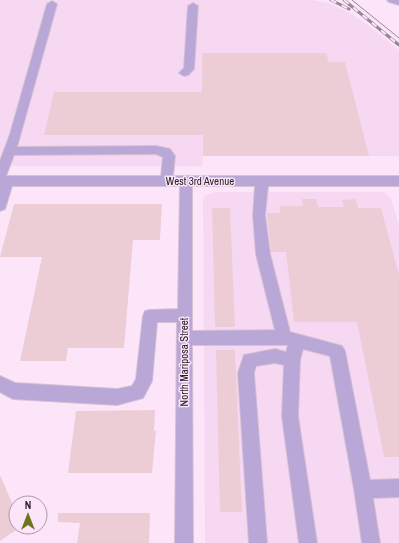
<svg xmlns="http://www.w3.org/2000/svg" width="399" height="543" font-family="'Archivo Narrow',sans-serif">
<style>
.built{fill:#f7d8f2}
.building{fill:#edcdd5}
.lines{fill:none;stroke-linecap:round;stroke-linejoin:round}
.minor-casing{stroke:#d7c2d4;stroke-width:2}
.minor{fill:#b9a7d7;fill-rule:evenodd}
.tram{stroke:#978694;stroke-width:1}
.rail-casing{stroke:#978694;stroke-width:3}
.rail{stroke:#fde5f9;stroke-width:2;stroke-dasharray:6;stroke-linecap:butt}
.labels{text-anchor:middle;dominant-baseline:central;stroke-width:3;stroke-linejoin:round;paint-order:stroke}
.street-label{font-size:11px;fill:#2b2229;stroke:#fde5f9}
</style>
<rect width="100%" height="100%" fill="#fde5f9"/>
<!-- built -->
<path class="built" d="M0,0H312L328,3L348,12L368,25L399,50V156H203L202,166H0Z
M216,192H383L391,198L399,226V543H205L203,201L204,196Z"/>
<!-- building -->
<path class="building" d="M202,53H326L329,62H345L369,156H203V135H44L54,92H202Z
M302,199H316L318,207H344L342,200L356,199L358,208H381L399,275V457H384L357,322H294L286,252H271L267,215V213H280V206H303Z
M14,204H162L160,240H133L124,348H68L66,361H20L42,257H0Z
M212,208H230L235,327H215Z
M216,350H235L242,512H220Z
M155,410L154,431H156L152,473H68L76,411Z
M0,475L16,512V530L0,541Z
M58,513H150L149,543H77L80,523L58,522Z"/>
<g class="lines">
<defs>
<path id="minor" d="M387,0H399V5L389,2Z
M52,1L57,4L17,147L156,146L170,149L175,156L173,176H399V186H268L265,215L270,254L290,332L342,346L345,351L370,480L399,479V497L373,498L380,543H362L354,489L330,356L303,349L300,360L298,416L317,543H299L282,416L284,365L275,363L256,366L254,373L267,543H249L238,373L244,355L275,349L286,352L288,345H192L193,543H175L177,322H157L152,381L143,398L117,405L13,399L0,392V376L15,383L117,389L132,386L136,379L143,316L145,311L150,310L178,309L180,186H12L5,209L0,211V161L10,134L47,4ZM156,154L163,157L161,176H6L14,155ZM192,186H255L253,215L256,254L275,330L192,331Z
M193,3L198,6L194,69L188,75L184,76L179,73L184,68L188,6Z"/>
</defs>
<!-- minor casing -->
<use href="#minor" class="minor-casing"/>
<!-- minor -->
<use href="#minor" class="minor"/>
<!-- tram -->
<path class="tram" d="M352,0L399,38"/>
<defs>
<path id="rail" d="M331,0L349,9
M344,0L399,45"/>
</defs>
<!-- rail casing -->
<use href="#rail" class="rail-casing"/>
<!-- rail -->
<use href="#rail" class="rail"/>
</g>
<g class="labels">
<!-- street labels -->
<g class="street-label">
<text x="200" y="181">West 3rd Avenue</text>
<text transform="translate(184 362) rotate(-90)">North Mariposa Street</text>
</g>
</g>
<!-- north arrow -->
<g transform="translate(28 515)"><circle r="19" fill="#fde5f9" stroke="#a997a6"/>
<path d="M0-3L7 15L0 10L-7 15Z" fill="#6c751f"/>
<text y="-6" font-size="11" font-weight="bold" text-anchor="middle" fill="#2b2229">N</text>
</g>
</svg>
